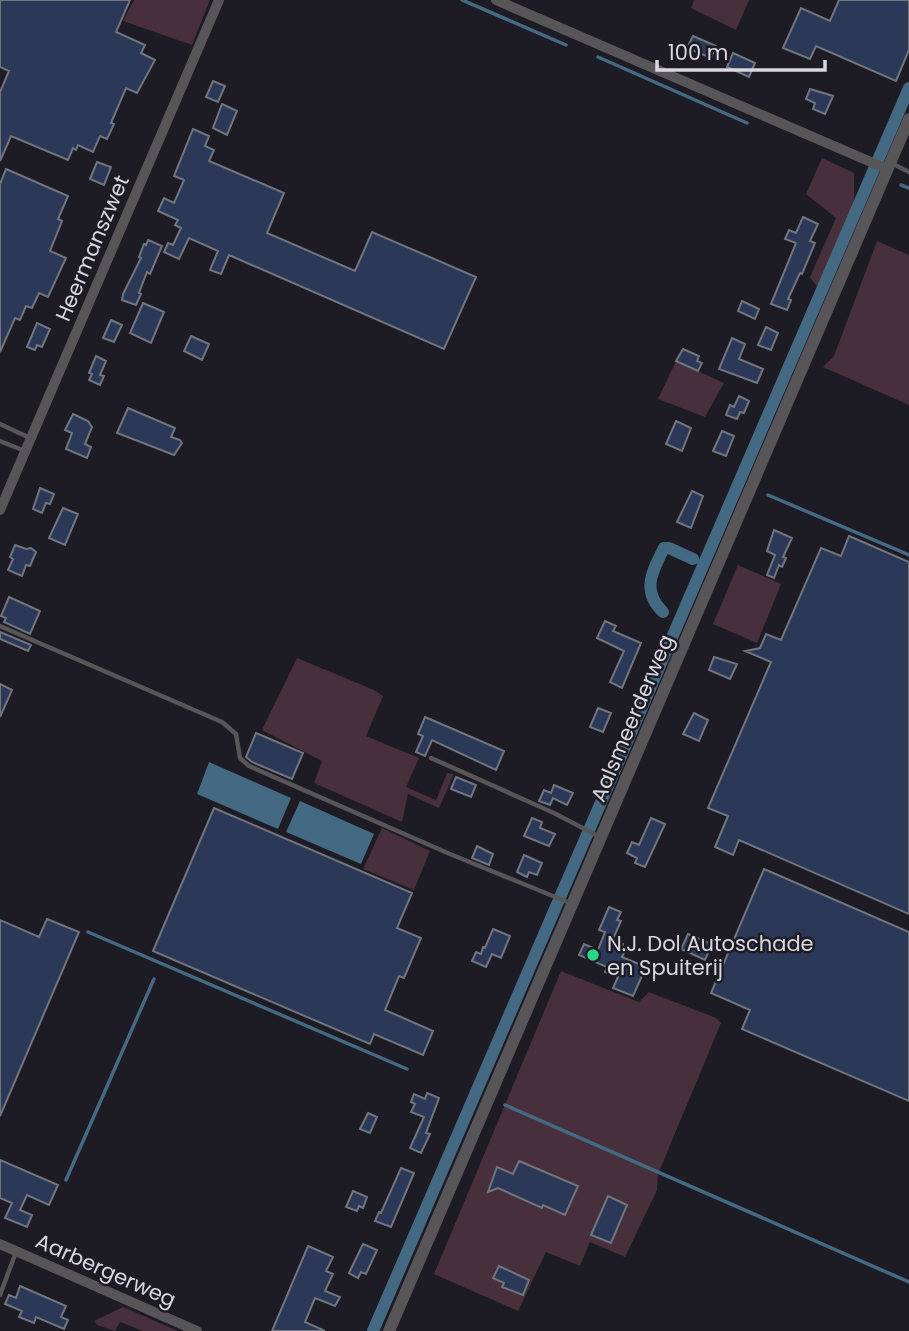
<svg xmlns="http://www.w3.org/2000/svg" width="909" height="1331" font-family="Poppins,sans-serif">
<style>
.green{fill:#47303b}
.water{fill:#446982}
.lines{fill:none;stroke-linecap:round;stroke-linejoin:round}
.stream{stroke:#446982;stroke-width:3.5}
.canal{stroke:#446982;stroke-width:12}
.building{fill:#2b3857;stroke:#71757e;stroke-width:2}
.service{stroke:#585558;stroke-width:4.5}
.minor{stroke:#585558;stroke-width:10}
.tertiary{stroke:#585558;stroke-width:12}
.poi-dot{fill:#26d886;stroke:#1d1b23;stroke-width:2.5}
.labels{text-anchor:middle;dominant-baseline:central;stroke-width:5;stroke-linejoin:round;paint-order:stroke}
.street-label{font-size:21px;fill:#d9d8de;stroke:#1d1b23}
.poi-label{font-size:21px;fill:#d9d8de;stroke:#1d1b23;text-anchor:start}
</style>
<rect width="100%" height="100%" fill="#1d1b23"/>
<!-- green -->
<path class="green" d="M134,0H210L192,45L123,21Z
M694,0H749L736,30L691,8Z
M822,158L854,173V207L818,288L810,277L836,218L806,194Z
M877,241L909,255V405L823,367L834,356Z
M676,361L724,383L705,417L658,399Z
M738,565L781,584L757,643L713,624Z
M297,658L374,690L383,696L366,736L419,758L406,787L436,800L447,773L454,774L439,808L408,794L402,822L314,783L322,761L262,730Z
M382,828L430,851L414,890L363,869Z
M561,971L639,1002L649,992L716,1018L721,1023L658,1174L657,1190L625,1257L590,1242L580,1266L546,1252L518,1311L434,1274Z
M123,1307L178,1331H143L120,1322L115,1331L97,1325L94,1321Z"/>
<!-- water -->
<path class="water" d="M209,762L291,798L278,829L197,794Z
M300,801L374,834L361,864L286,832Z"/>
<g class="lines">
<!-- stream -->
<path class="stream" d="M462,0L566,45
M598,57L747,123
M901,185L909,188
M768,495L909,555
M88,932L407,1069
M505,1105L909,1282
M66,1180L154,979"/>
<!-- canal -->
<path class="canal" d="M663,612C641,591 652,572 664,548H669L693,559
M373,1331L909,88"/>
</g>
<!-- building -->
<path class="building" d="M0,0H130L116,32L145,45L141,53L155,60L137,93L126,88L111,123L114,124L107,139L100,136L93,152L78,145L76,150L73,148L68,160L11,136L0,161V92L9,71L0,67Z
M839,0H909V50L896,81L816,46L810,59L783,48L801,8L830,21Z
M693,36L716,46L711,58L687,48Z
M733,53L755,63L749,77L727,67Z
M213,81L225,86L218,102L206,97Z
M810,89L833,96L825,114L813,109L815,103L806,99Z
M222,104L237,111L227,135L213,128Z
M193,129L209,136L205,146L214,150L209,161L284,193L267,233L355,271L372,232L476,277L444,349L229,255L221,274L210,270L218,251L189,238L179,259L164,252L168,243L173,245L181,228L175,225L178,220L158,211L164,198L174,203L184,180L174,176Z
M97,162L111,167L104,185L90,179Z
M6,169L68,196L58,219L62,221L50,251L66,258L48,297L39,293L32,308L26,306L20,320L15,318L0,352V184Z
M803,217L818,224L810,241L815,243L802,274L800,273L788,299L791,300L787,310L771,304L796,243L785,239L789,230L796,233Z
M148,240L162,246L150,274L147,272L139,293L141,294L136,305L122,300L123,294L141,258L139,257L144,244L146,245Z
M742,301L759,309L755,319L738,311Z
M143,303L164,312L151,343L130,333Z
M111,320L122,325L114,342L103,338Z
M37,323L50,329L42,347L37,345L35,350L27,347Z
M766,327L778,333L771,350L758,345Z
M191,336L209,344L202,360L184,351Z
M732,338L745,344L739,359L763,369L757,383L719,369Z
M683,349L699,356L697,361L702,363L698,371L676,361Z
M96,356L106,361L100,375L104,376L100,385L89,380L92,374L89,373Z
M739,396L749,401L744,413L740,412L737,419L726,415L730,405L734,407Z
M128,408L175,428L171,437L180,440L182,443L174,455L117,433Z
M73,414L88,421L92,427L85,444L91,447L87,458L66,449L72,433L65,430Z
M676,421L691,428L682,451L666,444Z
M722,431L734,436L726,456L713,451Z
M40,488L54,494L50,504L46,503L42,513L33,509Z
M692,491L703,496L691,528L677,522Z
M63,508L78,514L65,545L49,538Z
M774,530L792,538L783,557L786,558L782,567L779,565L774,578L767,575L775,555L767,551Z
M849,536L909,562V914L739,840L733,855L715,847L728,816L708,808L771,662L745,651L760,648L766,634L781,640L821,548L841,556Z
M15,545L26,549L31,548L36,552L30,566L26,565L22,576L8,570L13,559L10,557Z
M9,597L40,611L30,634L4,622L6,618L1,616Z
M605,621L616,626L613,631L641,643L622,688L610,682L624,651L597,638Z
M0,632L31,645L28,651L0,639Z
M714,657L737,664L730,679L709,670Z
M0,684L12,690L0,717Z
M598,708L611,713L603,732L590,727Z
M694,713L708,720L699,741L683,734Z
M425,717L504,751L496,770L432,740L425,756L416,752L423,736L418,734Z
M256,733L303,753L292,779L252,762L246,757Z
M456,777L476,785L471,797L451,789Z
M554,785L573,793L567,805L553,798L550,805L539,801L544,790L551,793Z
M214,808L412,893L397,928L421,938L404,978L399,976L385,1010L433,1031L423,1055L374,1034L370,1044L153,951Z
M532,818L542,822L540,828L555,834L549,846L524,836Z
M651,818L665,824L645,867L635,863L637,858L627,853L632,842L639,845Z
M477,846L493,854L489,865L472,858Z
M524,855L542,863L537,875L529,872L527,877L517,872Z
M764,869L909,932V1101L742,1029L750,1010L711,993Z
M609,907L621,912L617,920L621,921L613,939L623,944L622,947L626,949L622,957L646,967L633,996L613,988L618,977L605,972L607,967L579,955L584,944L598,950L605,932L599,930Z
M47,919L79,932L0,1116V920L39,937Z
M493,929L510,936L501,958L492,954L486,967L472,961L476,952L481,954L483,947L485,948Z
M688,934L712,944L705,960L681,949Z
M427,1093L439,1098L426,1133L430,1134L421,1153L410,1148L424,1117L411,1112L415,1104L411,1102L414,1094L425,1099Z
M368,1113L377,1117L370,1133L360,1129Z
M0,1160L58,1185L49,1205L27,1195L20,1210L32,1215L27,1227L5,1218L12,1203L0,1198Z
M519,1161L578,1186L565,1215L543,1205L542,1208L498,1188L488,1192L497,1167L513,1174Z
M401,1168L414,1173L391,1227L375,1221L379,1212L381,1213Z
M353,1191L367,1197L363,1208L359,1206L357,1211L346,1207Z
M608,1196L627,1205L611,1243L591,1235Z
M363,1244L377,1250L366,1274L361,1272L358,1278L349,1273Z
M308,1246L333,1257L326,1271L333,1274L325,1291L340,1297L335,1306L315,1298L305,1322L325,1331H272Z
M499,1266L529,1280L523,1295L502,1287L504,1283L493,1278Z
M20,1286L66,1306L61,1317L68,1320L64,1329L36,1317L34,1323L19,1317L22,1311L5,1304L9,1295L16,1298Z"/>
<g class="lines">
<!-- service -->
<path class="service" d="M891,163L909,172
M0,424L30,438
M0,441L25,451
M0,626L222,722L236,734L240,758L249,766L450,854L570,903
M431,758L554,813L598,836
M0,1295L16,1252"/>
<!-- minor -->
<path class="minor" d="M496,0L887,169
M0,510L219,0
M0,1244L197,1331"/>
<!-- tertiary -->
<path class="tertiary" d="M389,1331L909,119"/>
</g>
<!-- markers -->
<circle class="poi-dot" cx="593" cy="955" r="7"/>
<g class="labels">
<!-- street labels -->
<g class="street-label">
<text transform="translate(92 248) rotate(-67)">Heermanszwet</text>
<text transform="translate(632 718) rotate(-67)">Aalsmeerderweg</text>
<text transform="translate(106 1270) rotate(24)">Aarbergerweg</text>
</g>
<!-- poi labels -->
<g class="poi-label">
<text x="607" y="943">N.J. Dol Autoschade<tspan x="607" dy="24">en Spuiterij</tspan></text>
</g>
</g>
<!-- scale -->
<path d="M657 60v10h168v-10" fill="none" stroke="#d9d8de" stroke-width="3.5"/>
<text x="668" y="60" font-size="21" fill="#d9d8de" stroke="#1d1b23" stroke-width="5" paint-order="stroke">100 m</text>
</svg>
